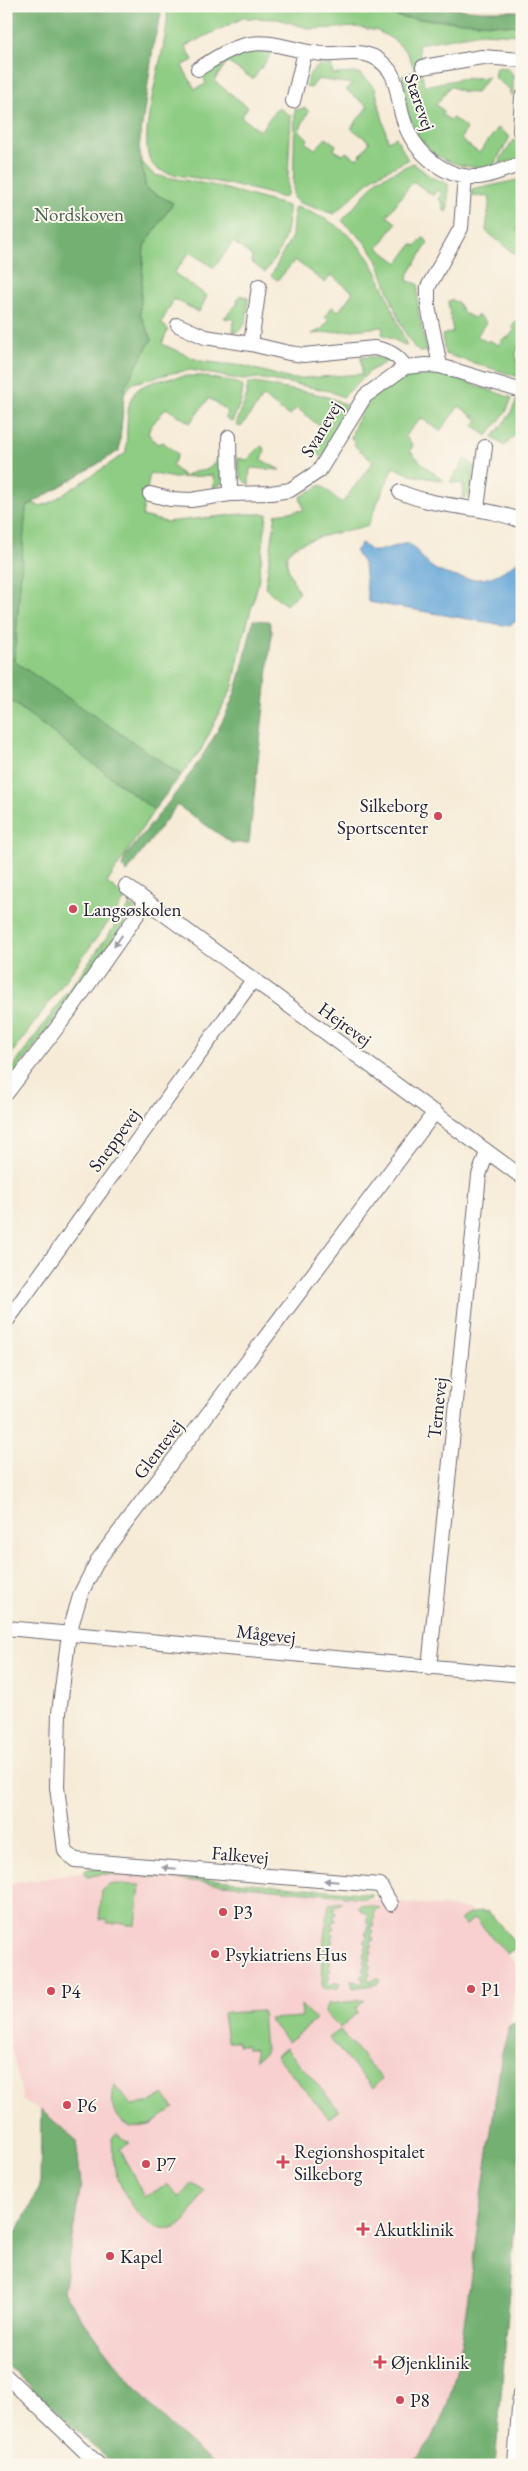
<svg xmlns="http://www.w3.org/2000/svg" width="528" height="2471" font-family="'EB Garamond',serif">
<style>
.built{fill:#f7d0cf}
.green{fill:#8fcd84;stroke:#587860}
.forest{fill:#73b072;stroke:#4a6956}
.water{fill:#64a5d8;stroke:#43648a}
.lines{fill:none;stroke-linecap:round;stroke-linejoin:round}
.minor-casing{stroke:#6c6872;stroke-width:16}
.tertiary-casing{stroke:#6c6872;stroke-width:20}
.minor{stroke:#fff;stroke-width:14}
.tertiary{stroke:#fff;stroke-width:18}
.oneway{fill:#9c9ca7}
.poi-dot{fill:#d1495b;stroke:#fbf7ec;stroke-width:2}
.labels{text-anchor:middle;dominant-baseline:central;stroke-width:4;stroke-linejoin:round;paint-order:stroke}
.street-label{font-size:19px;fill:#22223b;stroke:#fbf7ec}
.park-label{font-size:19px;fill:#485e55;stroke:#fbf7ec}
.poi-label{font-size:19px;fill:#22223b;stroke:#fbf7ec;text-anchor:start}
</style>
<rect width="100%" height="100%" fill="#fbf7ec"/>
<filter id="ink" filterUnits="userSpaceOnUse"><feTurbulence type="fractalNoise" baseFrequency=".02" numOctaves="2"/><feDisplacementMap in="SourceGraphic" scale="10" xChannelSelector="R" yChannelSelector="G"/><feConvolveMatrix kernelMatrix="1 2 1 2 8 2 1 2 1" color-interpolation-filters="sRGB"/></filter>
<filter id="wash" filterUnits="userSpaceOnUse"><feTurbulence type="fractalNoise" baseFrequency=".0096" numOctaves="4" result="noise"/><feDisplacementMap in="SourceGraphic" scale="20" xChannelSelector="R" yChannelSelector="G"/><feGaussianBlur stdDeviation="1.12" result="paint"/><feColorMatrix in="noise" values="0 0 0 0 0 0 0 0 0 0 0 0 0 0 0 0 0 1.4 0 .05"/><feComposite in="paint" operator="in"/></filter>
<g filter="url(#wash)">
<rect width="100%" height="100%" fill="#f6ebd7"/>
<!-- built -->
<path class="built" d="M91,1871L469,1909L510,1959L518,1965L510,2025L502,2052L459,2360L447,2407L432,2440L412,2465H216L185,2442L151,2409L106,2352L63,2292L81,2184L76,2140L41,2110L23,2100L6,2023V1885Z"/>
<!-- green -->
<path class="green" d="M166,6H298L331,11L378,12L405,18L522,26V35L481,33L418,44L424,86L460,79L488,77L476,93L463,92L450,86L436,105L444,111L442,115L450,120L453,118L467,129L460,139L479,153L498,128L510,137L493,166C460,171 427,159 413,126C406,111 405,92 402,76L415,70L407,52L394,40L378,31L357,27L311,29L278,19L243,18L185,46L193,60L182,66L195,89L206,84L203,74C224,58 246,46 273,52L253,79L227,62L214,81L248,107L241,117L260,131L278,107L291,116L287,195L284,198C258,190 230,184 202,179C188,176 171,176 158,169C125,152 176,33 166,6Z
M331,63L333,74L359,73L375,88L388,141L396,137L408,160L375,176L334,214L297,202L293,197L295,110L305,108L309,111L299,130L308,139L306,143L315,149L326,138L336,145L334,150L343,155L346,152L357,159L370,142L351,128L368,106L346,90L352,84L318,79L311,88L306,87C309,70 315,65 331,63Z
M496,67L508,68L513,75V96L509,93L510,90L494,77Z
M514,140L522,145V158L500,164L501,158Z
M141,161L154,175L212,185L288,206C288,236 283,248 265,272L251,262L252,256L233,242L214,268L190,252L174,273L207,296L199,312L174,299L161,323L168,329L162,344L200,361L244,366L291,379L362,374L361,357H377L389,360L370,371L343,397L329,391L294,384L256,378L243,380L191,370L172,373L133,383L124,393L125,386L152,339L140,314L144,246L173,203L146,189Z
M413,163L431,177L448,184V211H444L442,201L438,199L442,193L437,190L433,196L413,181L387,216L396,223L378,248L398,263L412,244L416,246L424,237L428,243L408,275L407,281L418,284V310L427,351L420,352C402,342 386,278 376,258C368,243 354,232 342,221L377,180Z
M522,179V223L517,230L522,234V260L486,231L490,197L472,196V190Z
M296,207C373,232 379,279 407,346L382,334L383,327L312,334L322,329L329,320L325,317L332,307L339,311L353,292L331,275L325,283L295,260L278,280L271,276L292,236L294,208Z
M240,295L248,298C247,311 249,330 233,333L234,319L224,318L238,303L237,301Z
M452,300L458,303L464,313L474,318L477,315L486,322L477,336L487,342L489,340L498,345L505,337L508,338L515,329L512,327L517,320L522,324V340L516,353L519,377L445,354L442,335L453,332L448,302Z
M420,373H440L512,398L506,412L487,436L474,426L478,420L459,406L440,431L421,418L405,436L413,445L410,451L426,467L444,481L411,475L393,467L368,525C353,531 288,539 287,556C285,568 295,583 299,593L286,605L265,588L276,514L304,510L300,497L321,485L342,503L373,462L355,446V442L351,438C360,403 385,381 420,373Z
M187,376H203L240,384L243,387L241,401L232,422L225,418L228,412L209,398L190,423L166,408L151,426L148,433L157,444L163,442L178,454L172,466L185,477C199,465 207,480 219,454L222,456V483L214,489L213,475L174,478L150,473L142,516L166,522L243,514H267L258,584L242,642L233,686L201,750L181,775L14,662L26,507L32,503L40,506L50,503L126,453C129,394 121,384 187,376Z
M248,383C262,383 273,387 286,389C308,392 326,394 346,405L323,458L313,450L322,428L297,408L289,416L263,397L241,427L236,425L246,398Z
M517,399L522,400V426L505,446L492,438L510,415Z
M261,446L265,449L262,460L280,470L250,468L249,485C239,478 237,469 238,458L247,460Z
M465,459L475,466L471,493L463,499V484L450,482Z
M6,697L154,810L107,883L126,898L6,1061Z
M130,905L135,908L6,1086V1073L11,1070Z
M89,1868L163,1875L164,1877L101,1874L87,1877L84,1872Z
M173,1876L371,1894L372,1896L366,1898L172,1879Z
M117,1884L140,1885L136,1925H126L124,1923H107V1920H99L102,1891L109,1885Z
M343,1902L333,1909L336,1914L333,1916L336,1921L332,1923L335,1928L331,1930L334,1935L331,1937L333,1943L330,1944L333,1949L330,1951L332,1957L329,1958L331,1964L328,1965L331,1971L327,1972L330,1978L327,1980L330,1985L337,1982L340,1983L338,1988L325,1989L322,1985L324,1939L329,1904Z
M360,1904L380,1908L373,1912L375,1918L372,1920L375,1925L371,1927L374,1932L371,1934L374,1940L370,1941L373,1946L370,1948L372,1953L369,1955L371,1960L369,1962L371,1967L368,1969L370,1974L367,1976L370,1981L377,1978L381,1980L379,1984L353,1988L351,1980L361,1984L364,1979L361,1977L365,1972L362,1970L365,1965L363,1963L366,1958L363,1956L367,1944L364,1942L368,1937L365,1935L369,1923L366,1921L369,1916L359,1908Z
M481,1911L489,1912L518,1946L507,1954L475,1918L465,1925L460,1920L467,1915Z
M365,2000L356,2009L358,2012L340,2028L325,2013L327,2004Z
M301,2005L316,2020L288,2042L269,2019L302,2017Z
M262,2011L265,2052L256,2060L255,2049H247V2045H238V2041H227L223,2013Z
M340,2030L382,2079L373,2088L329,2038Z
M286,2048L339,2110L329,2118L276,2056Z
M114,2084L131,2105L153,2102L163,2095L174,2108L150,2125L131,2128C109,2115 112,2107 114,2084Z
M117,2134L130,2143L120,2149L144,2197L167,2185L180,2197L192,2183L204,2191C197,2201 190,2219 179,2226C148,2244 118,2188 114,2165C112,2156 113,2146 112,2138Z"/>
<!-- forest -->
<path class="forest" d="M6,6H159L161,15L154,41L139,147L146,189L173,203L144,246L140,314L152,339L125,386L119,451L26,507L14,661L181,775L154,810L6,697Z
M298,6H427L480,11H522V26L405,18L378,12L331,11Z
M253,620L269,621L272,632L249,843H232L177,805L127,872L122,867L125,857C160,812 200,768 225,716C240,686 246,653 253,620Z
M521,2021L522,2113L511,2279L495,2465H412L432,2440L447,2407L459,2360L502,2052L510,2025Z
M41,2110L76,2140L81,2184L63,2292C109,2357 151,2416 216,2465H114L6,2364V2254L40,2186Z"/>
<!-- water -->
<path class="water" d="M362,543L371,551H378L407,543C418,549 422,560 432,567C438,572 449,575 457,577C489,583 496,576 522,559V617L509,626L368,602L364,565L355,551Z"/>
</g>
<g filter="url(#ink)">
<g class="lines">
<defs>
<path id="minor" d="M423,67L482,57L522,60
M198,69C213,60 228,49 245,45C272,38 297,53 324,54C338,55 351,51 365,54C375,56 384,63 390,71C399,85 398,103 403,118C412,150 443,179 478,177C493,176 507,167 522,165
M293,101L305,52
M520,131L522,97
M178,325L205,337L251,344L289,353L304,355L374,348C388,350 398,355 405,367
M251,344L259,286
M440,366L428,306V287L461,228L465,176
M229,437L230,494
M400,492C439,509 482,505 522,521
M150,494L170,499L191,500L230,494L271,493L290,490L319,471L365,396L405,367L426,365L440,366L522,391
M477,508L485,447
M126,886L522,1177
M6,1094L69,1012L146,902
M6,1322L253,980
M6,1628L522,1675
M429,1668L479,1175L487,1152
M391,1904L380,1885L75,1860L65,1851L57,1787L59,1713L69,1633L81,1593L98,1560L435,1112
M6,2376L99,2465"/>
<path id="tertiary" d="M517,2465L522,2394"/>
</defs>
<!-- minor casing -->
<use href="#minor" class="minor-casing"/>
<!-- tertiary casing -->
<use href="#tertiary" class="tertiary-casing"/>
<!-- minor -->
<use href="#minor" class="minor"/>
<!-- tertiary -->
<use href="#tertiary" class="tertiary"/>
</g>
<!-- one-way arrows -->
<defs><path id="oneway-solid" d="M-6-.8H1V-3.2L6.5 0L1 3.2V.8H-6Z" transform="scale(1.25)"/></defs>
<g class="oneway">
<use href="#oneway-solid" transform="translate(118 941) rotate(125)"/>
<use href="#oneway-solid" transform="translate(169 1868) rotate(-175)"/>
<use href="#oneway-solid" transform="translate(331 1881) rotate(-175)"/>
</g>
</g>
<!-- markers -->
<g class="poi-dot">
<circle cx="438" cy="816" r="5"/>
<circle cx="73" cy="909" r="5"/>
<circle cx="223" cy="1912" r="5"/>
<circle cx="215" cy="1954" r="5"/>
<circle cx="471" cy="1989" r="5"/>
<circle cx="51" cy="1991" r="5"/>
<circle cx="67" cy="2105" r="5"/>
<path d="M280.5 2154.5h5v5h5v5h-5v5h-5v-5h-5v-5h5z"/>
<circle cx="146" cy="2164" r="5"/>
<path d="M360.5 2221.5h5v5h5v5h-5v5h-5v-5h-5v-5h5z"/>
<circle cx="110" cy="2256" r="5"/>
<path d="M377.5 2354.5h5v5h5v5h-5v5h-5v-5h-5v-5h5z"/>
<circle cx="400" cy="2400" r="5"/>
</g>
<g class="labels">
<!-- street labels -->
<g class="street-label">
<text transform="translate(420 102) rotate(71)">Stærevej</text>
<text transform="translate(321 429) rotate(-59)">Svanevej</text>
<text transform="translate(345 1024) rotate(36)">Hejrevej</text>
<text transform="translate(114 1140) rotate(-54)">Sneppevej</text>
<text transform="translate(437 1408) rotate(-84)">Ternevej</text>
<text transform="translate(158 1449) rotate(-53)">Glentevej</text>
<text transform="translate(266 1634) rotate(6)">Mågevej</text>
<text transform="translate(240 1855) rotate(5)">Falkevej</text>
</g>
<!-- park labels -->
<g class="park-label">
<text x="79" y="214">Nordskoven</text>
</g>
<!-- poi labels -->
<g class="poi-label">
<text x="428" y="805" text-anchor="end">Silkeborg<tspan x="428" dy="22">Sportscenter</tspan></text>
<text x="83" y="909">Langsøskolen</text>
<text x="233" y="1912">P3</text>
<text x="225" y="1954">Psykiatriens Hus</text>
<text x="481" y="1989">P1</text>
<text x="61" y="1991">P4</text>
<text x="77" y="2105">P6</text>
<text x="294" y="2151">Regionshospitalet<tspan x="294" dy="22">Silkeborg</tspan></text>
<text x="156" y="2164">P7</text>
<text x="374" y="2229">Akutklinik</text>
<text x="120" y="2256">Kapel</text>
<text x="391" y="2362">Øjenklinik</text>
<text x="410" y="2400">P8</text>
</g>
</g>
<!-- margin -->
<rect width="528" height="2471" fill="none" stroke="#fbf7ec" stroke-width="25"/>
</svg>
